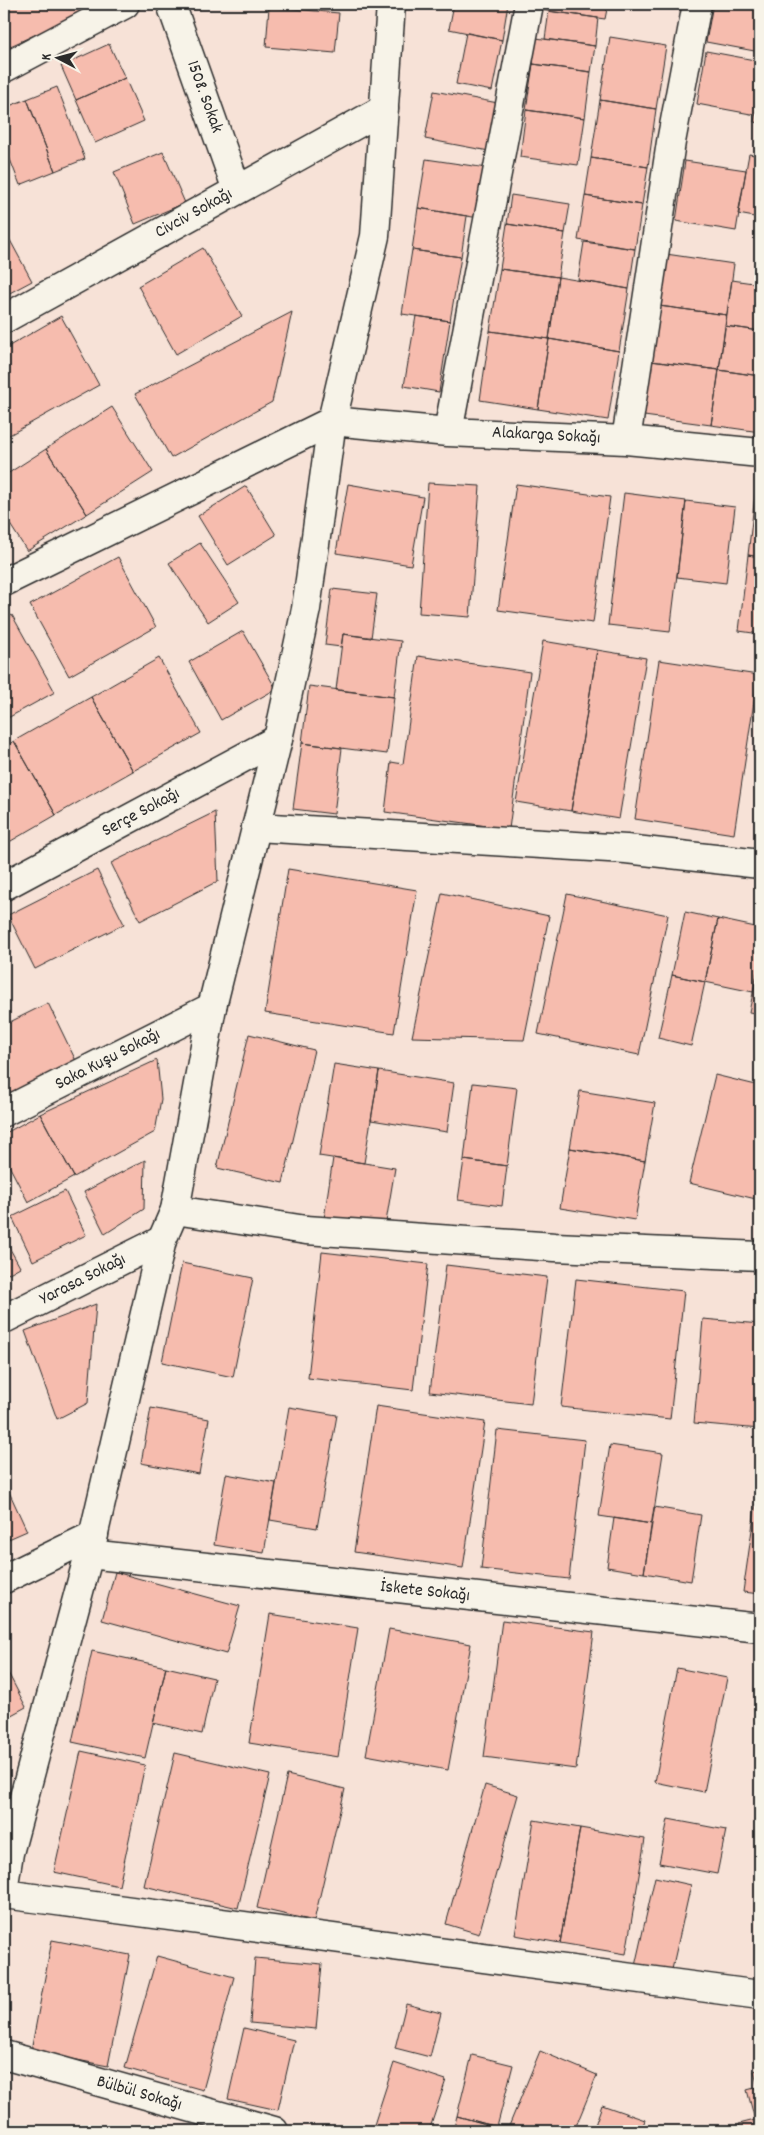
<svg xmlns="http://www.w3.org/2000/svg" width="764" height="2135" font-family="Dekko,sans-serif">
<style>
.building{fill:#f6bcae;stroke:#2b2b2b}
.lines{fill:none;stroke-linecap:round;stroke-linejoin:round}
.street-casing{stroke:#2b2b2b;stroke-width:31}
.secondary-casing{stroke:#2b2b2b;stroke-width:31}
.street{stroke:#f7f3e8;stroke-width:28}
.secondary{stroke:#f7f3e8;stroke-width:28}
.labels{text-anchor:middle;dominant-baseline:central;stroke-width:4.5;stroke-linejoin:round;paint-order:stroke}
.street-label{font-size:18px;fill:#2b2b2b;stroke:#f7f3e8}
</style>
<rect width="100%" height="100%" fill="#f7e2d7"/>
<filter id="ink" filterUnits="userSpaceOnUse"><feTurbulence type="fractalNoise" baseFrequency=".02" numOctaves="2"/><feDisplacementMap in="SourceGraphic" scale="10" xChannelSelector="R" yChannelSelector="G"/><feConvolveMatrix kernelMatrix="1 2 1 2 8 2 1 2 1" color-interpolation-filters="sRGB"/></filter>
<g filter="url(#ink)">
<!-- building -->
<path class="building" d="M4,4H102L4,49Z
M454,4H508L502,40L449,29Z
M541,4H608L605,19L540,10Z
M713,4H760V52L706,42Z
M269,7L339,13L335,53L266,47Z
M549,11L598,18L595,46L545,39Z
M466,33L502,40L492,91L456,84Z
M610,37L666,46L656,109L600,100Z
M536,38L595,46L591,72L533,64Z
M109,44L125,78L76,100L61,66Z
M706,51L760,61V90L756,115L697,104Z
M533,64L591,72L585,118L526,110Z
M125,78L144,121L95,143L76,100Z
M57,87L85,159L55,171L27,99Z
M760,90V123L754,122Z
M434,91L498,103L489,151L425,139Z
M27,99L55,171L20,185L4,144V108Z
M600,100L656,109L648,167L591,158Z
M526,110L585,118L578,165L520,157Z
M163,152L185,203L135,224L114,172Z
M749,154L760,156V218L738,214Z
M591,158L648,167L642,205L585,196Z
M426,159L487,168L479,218L418,208Z
M685,161L746,170L736,231L676,221Z
M511,195L570,204L565,233L507,224Z
M585,196L642,205L635,249L578,240Z
M418,208L467,216L461,257L412,250Z
M507,224L565,233L558,277L500,269Z
M4,229L32,281L4,296Z
M584,242L635,249L629,289L578,280Z
M203,248L242,316L176,354L138,286Z
M412,250L461,257L450,321L402,314Z
M666,254L734,264L727,315L659,306Z
M500,269L558,277L549,339L490,331Z
M558,277L629,289L619,351L549,339Z
M732,280L760,284V331L725,326Z
M659,306L727,315L719,370L651,361Z
M292,312L272,402L171,458L135,394Z
M61,316L99,385L4,438V349Z
M416,316L450,321L439,392L404,386Z
M725,326L760,331V376L719,370Z
M490,331L549,339L538,409L480,400Z
M549,339L619,351L608,420L538,409Z
M651,361L719,370L711,425L644,416Z
M719,370L760,376V432L711,425Z
M112,407L153,472L87,514L46,449Z
M46,449L87,514L27,551L4,515V476Z
M758,469H760V557L748,555Z
M428,483L480,486L470,617L419,613Z
M348,484L423,497L411,565L336,553Z
M516,484L610,497L593,623L498,610Z
M246,486L276,535L228,565L198,516Z
M624,493L686,501L670,632L608,625Z
M686,501L735,507L726,583L677,577Z
M200,543L239,602L208,622L169,563Z
M748,555L760,557V634L739,631Z
M118,557L156,627L69,676L30,605Z
M332,589L377,594L371,638L343,634L341,647L325,645Z
M12,615L55,692L4,720V620Z
M243,631L276,689L221,720L189,662Z
M343,634L401,641L394,697L336,690Z
M543,641L597,650L571,811L516,802Z
M597,650L646,658L619,819L571,811Z
M418,656L530,672L509,829L385,812L391,762L403,764Z
M159,658L201,733L133,771L91,697Z
M659,660L758,675L734,834L635,819Z
M309,686L394,697L387,754L302,743Z
M91,697L133,771L56,815L14,741Z
M14,741L56,815L4,845V747Z
M302,743L342,748L334,814L293,809Z
M215,812L218,881L140,921L111,863Z
M288,869L417,890L394,1033L265,1013Z
M97,870L124,924L35,969L8,915Z
M442,893L549,916L524,1040L412,1037Z
M567,894L668,915L639,1055L538,1034Z
M685,912L718,919L705,982L672,975Z
M718,919L760,928V960L753,992L705,982Z
M760,960V1014L749,1012Z
M672,975L705,982L691,1046L658,1038Z
M48,1003L78,1065L4,1102V1025Z
M249,1034L314,1050L283,1183L217,1168Z
M157,1060L161,1099L155,1132L74,1177L40,1114Z
M334,1064L379,1071L364,1163L319,1156Z
M379,1071L454,1083L447,1132L371,1120Z
M715,1075L760,1086V1200L689,1183Z
M473,1083L517,1088L507,1166L464,1160Z
M580,1091L655,1103L645,1161L570,1148Z
M40,1114L74,1177L28,1202L4,1156V1134Z
M570,1148L645,1161L635,1220L560,1208Z
M333,1158L395,1168L385,1228L324,1219Z
M145,1160L144,1209L105,1234L84,1192Z
M464,1160L507,1166L502,1206L458,1200Z
M65,1191L86,1235L33,1261L12,1217Z
M4,1238L20,1267L4,1276Z
M322,1252L428,1264L413,1390L308,1378Z
M182,1263L253,1278L233,1377L162,1362Z
M446,1265L547,1277L531,1404L430,1392Z
M576,1279L684,1291L670,1419L561,1407Z
M96,1304L88,1403L57,1419L25,1331Z
M703,1319L760,1324V1429L694,1423Z
M376,1406L485,1422L463,1568L354,1552Z
M289,1407L337,1415L317,1528L270,1520Z
M151,1408L209,1419L199,1474L141,1463Z
M497,1430L585,1440L569,1579L481,1569Z
M610,1445L663,1453L652,1524L599,1516Z
M226,1474L276,1483L264,1553L214,1545Z
M760,1474V1594L743,1592Z
M4,1481L27,1531L4,1541Z
M654,1507L701,1515L691,1581L644,1573Z
M614,1518L652,1524L644,1573L607,1567Z
M115,1572L240,1606L226,1654L102,1620Z
M270,1614L358,1628L338,1757L249,1743Z
M502,1620L594,1632L576,1769L484,1757Z
M389,1629L471,1644L448,1770L366,1755Z
M92,1651L166,1667L145,1758L72,1742Z
M4,1665L26,1707L4,1719Z
M166,1667L214,1678L202,1734L153,1723Z
M677,1668L727,1678L704,1792L655,1782Z
M81,1751L145,1765L119,1886L54,1872Z
M175,1753L270,1775L238,1908L144,1886Z
M287,1775L345,1789L314,1921L257,1908Z
M485,1785L518,1795L479,1934L446,1924Z
M668,1819L726,1830L717,1874L659,1863Z
M534,1820L580,1828L560,1943L515,1935Z
M580,1828L645,1839L626,1954L560,1943Z
M655,1877L691,1885L671,1974L635,1966Z
M52,1940L130,1955L108,2066L31,2051Z
M157,1956L234,1977L203,2090L125,2068Z
M255,1958L322,1964L316,2029L250,2023Z
M406,2004L441,2013L430,2057L395,2048Z
M244,2028L294,2040L278,2110L228,2099Z
M540,2051L597,2075L574,2131H507Z
M472,2055L513,2065L497,2127L457,2116Z
M394,2063L446,2080L429,2131H372Z
M760,2069V2131H741L739,2124L755,2120L747,2090L758,2087L754,2071Z
M602,2105L645,2120L641,2131H593Z
M457,2116L497,2127L496,2131H453Z"/>
<g class="lines">
<defs>
<path id="street" d="M171,4L237,190
M4,68L125,4
M4,319L384,109
M448,432L529,4
M626,440L671,142L697,4
M4,582L332,421L448,432L626,440L760,453
M256,827L626,849L760,864
M4,886L278,739
M4,1112L212,1007
M175,1210L306,1230L555,1247L760,1256
M4,1319L162,1240
M89,1554L760,1628
M4,1579L94,1535
M4,1894L760,1995
M4,2055L274,2131"/>
<path id="secondary" d="M4,1884L9,1853L89,1554L162,1240L175,1210L212,1007L278,739L306,609L332,421L375,236L391,4"/>
</defs>
<!-- street casing -->
<use href="#street" class="street-casing"/>
<!-- secondary casing -->
<use href="#secondary" class="secondary-casing"/>
<!-- street -->
<use href="#street" class="street"/>
<!-- secondary -->
<use href="#secondary" class="secondary"/>
</g>
</g>
<g class="labels">
<!-- street labels -->
<g class="street-label">
<text transform="translate(204 97) rotate(70)">1508. Sokak</text>
<text transform="translate(194 214) rotate(-29)">Civciv Sokağı</text>
<text transform="translate(546 436) rotate(3)">Alakarga Sokağı</text>
<text transform="translate(141 813) rotate(-28)">Serçe Sokağı</text>
<text transform="translate(108 1060) rotate(-27)">Saka Kuşu Sokağı</text>
<text transform="translate(83 1280) rotate(-27)">Yarasa Sokağı</text>
<text transform="translate(425 1592) rotate(6)">İskete Sokağı</text>
<text transform="translate(139 2094) rotate(16)">Bülbül Sokağı</text>
</g>
</g>
<!-- margin -->
<rect width="764" height="2135" fill="none" stroke="#f7f3e8" stroke-width="20"/>
<rect x="10" y="10" width="744" height="2115" fill="none" stroke="#2b2b2b" stroke-width="2" filter="url(#ink)"/>
<!-- north arrow -->
<g transform="translate(58 58) rotate(276)" stroke="#f7f3e8" stroke-width="4" paint-order="stroke">
<path d="M0-4L9 19L0 12L-9 19Z" fill="#2b2b2b"/>
<text y="-8" font-size="14" font-weight="bold" text-anchor="middle" fill="#2b2b2b">K</text>
</g>
</svg>
